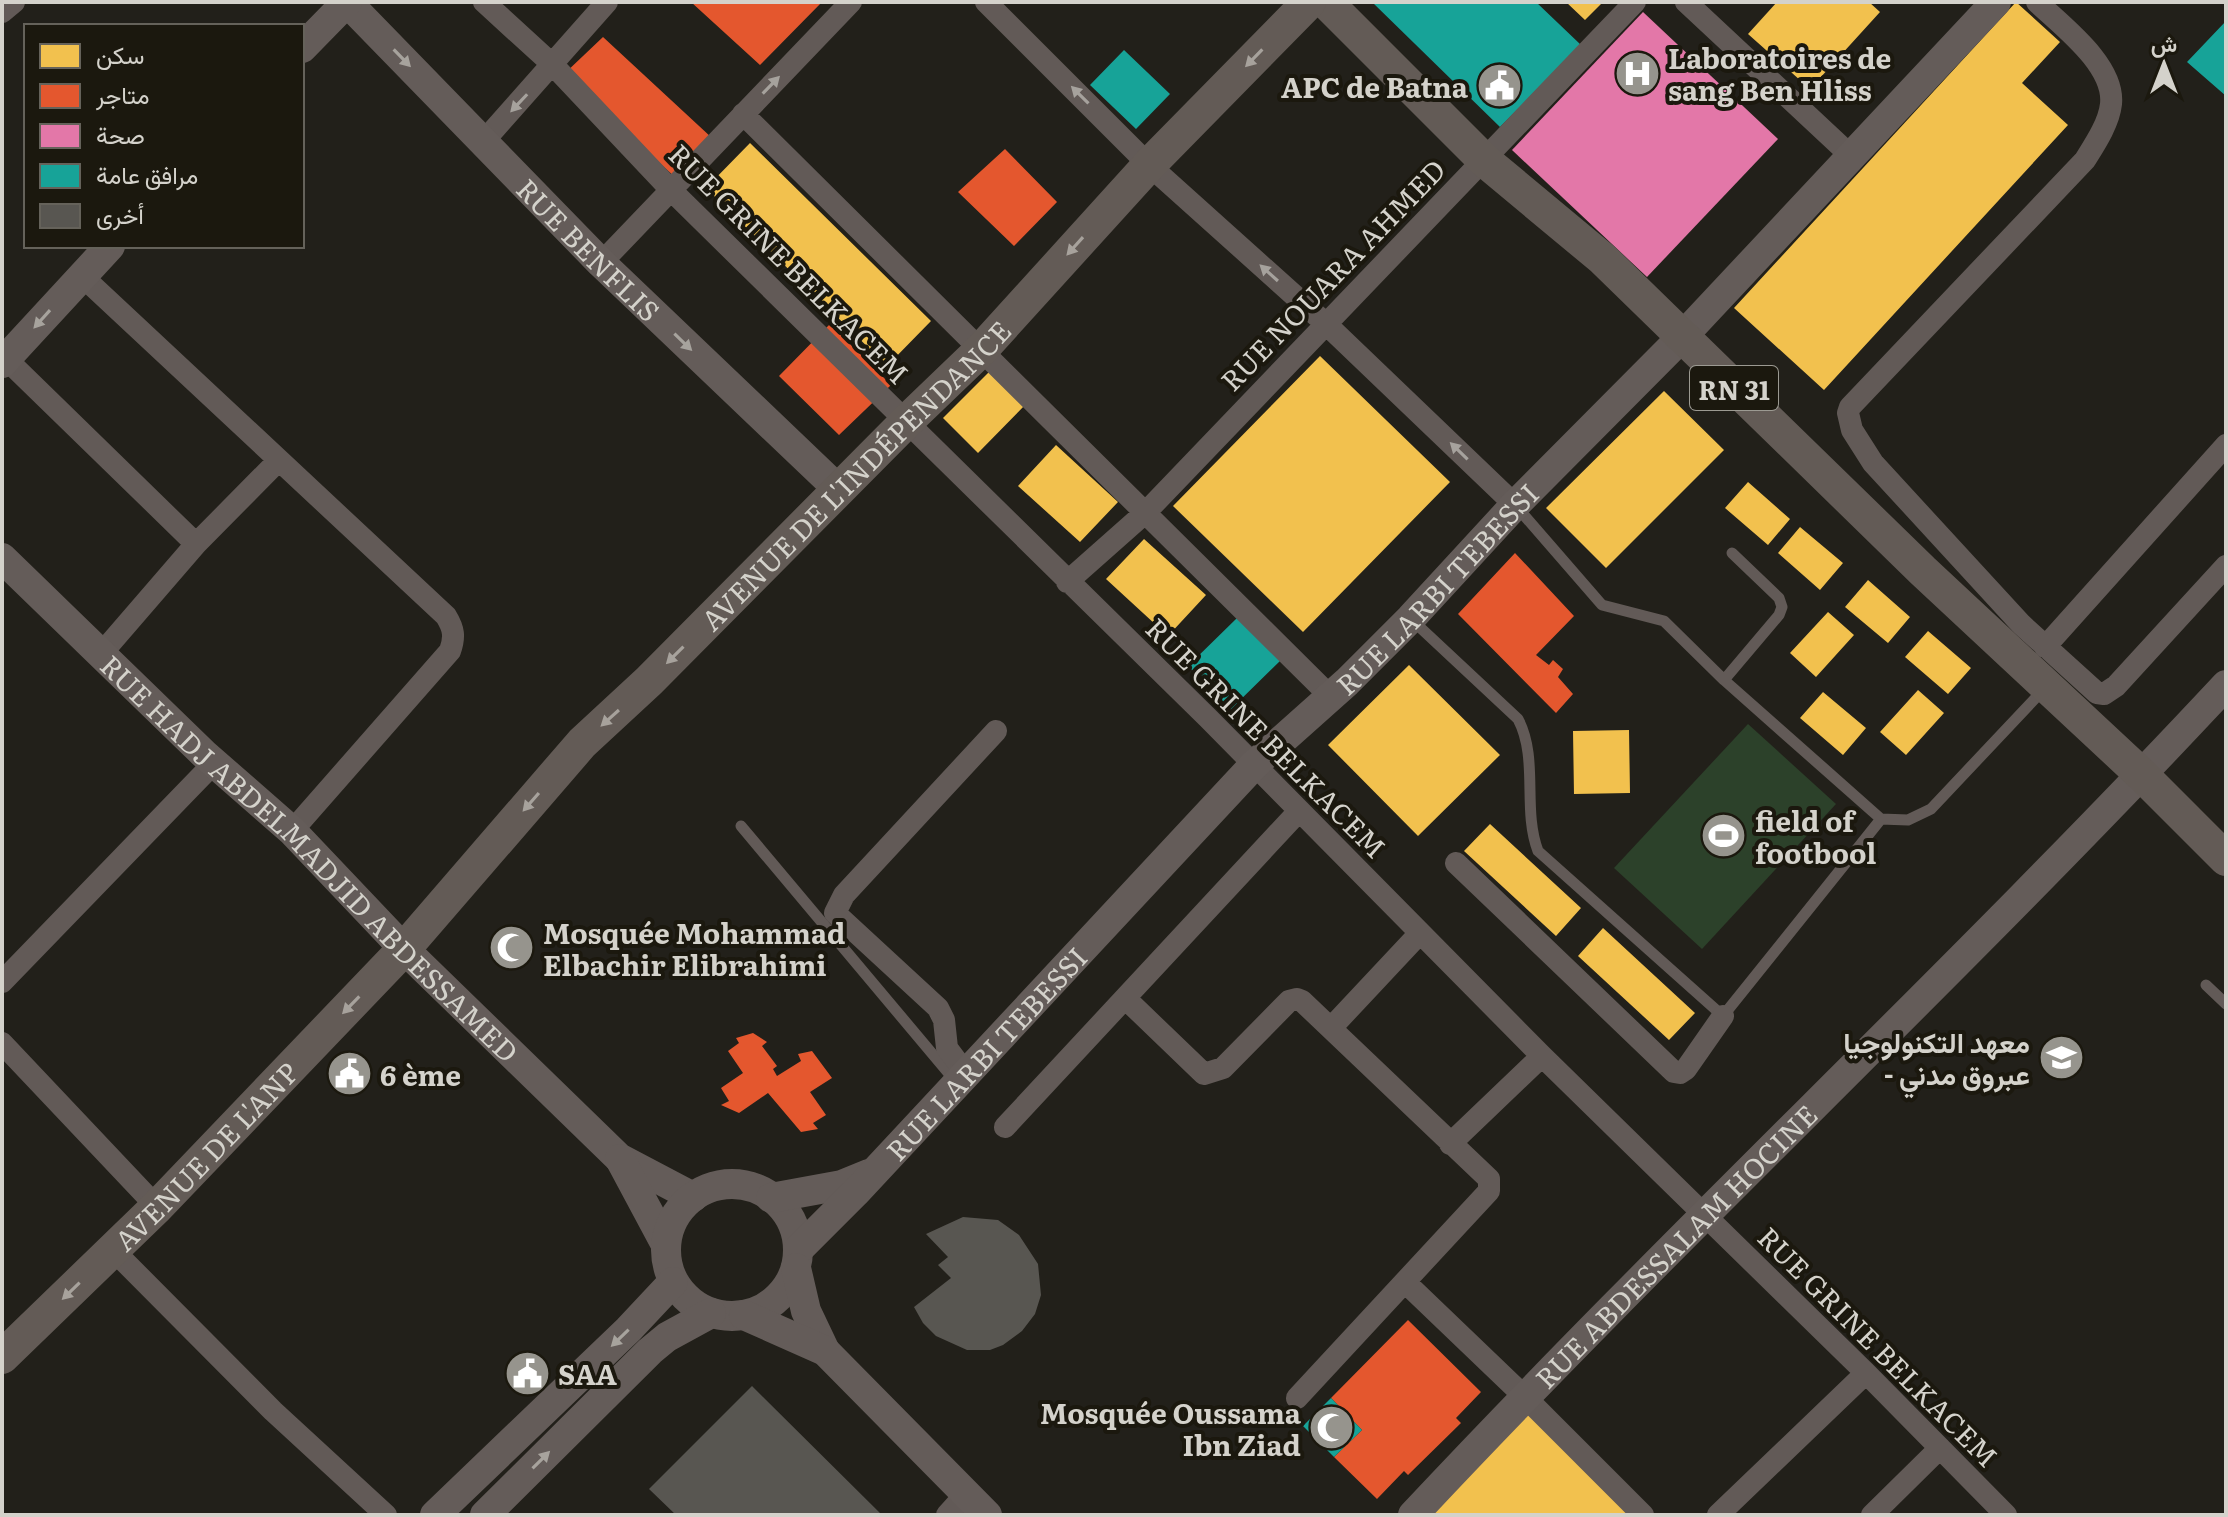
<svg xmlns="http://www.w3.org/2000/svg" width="2228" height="1517" font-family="Literata,Vazirmatn,serif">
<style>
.green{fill:#2c412a}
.homes{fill:#f2c14e}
.shops{fill:#e4572e}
.health{fill:#e377a8}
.public{fill:#17a398}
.building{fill:#585651}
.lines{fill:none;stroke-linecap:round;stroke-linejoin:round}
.lane{stroke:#625a57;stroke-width:11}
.street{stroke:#625a57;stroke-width:22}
.secondary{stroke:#645c59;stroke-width:30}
.primary{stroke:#635b56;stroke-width:34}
.oneway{fill:#a7a39d}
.oneway2{fill:#a7a29c}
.oneway3{fill:#a6a29d}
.labels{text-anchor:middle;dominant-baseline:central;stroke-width:8;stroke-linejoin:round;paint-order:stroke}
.shield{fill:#1b180e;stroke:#9c9a92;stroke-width:2}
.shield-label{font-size:26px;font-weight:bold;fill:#d4d2cb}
.poi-label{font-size:28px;font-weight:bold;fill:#d4d2cb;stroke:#1b180e;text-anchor:start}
.street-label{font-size:28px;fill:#d4d2cb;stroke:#1b180e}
</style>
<rect width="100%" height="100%" fill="#22201a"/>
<!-- green -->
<path class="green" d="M1748,724L1836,804L1702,949L1614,868Z"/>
<!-- homes -->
<path class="homes" d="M1566,2H1603L1585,20Z
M1777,2H1869L1880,12L1810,89L1748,34Z
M2016,2L2060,42L2022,83L2068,125L1824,390L1734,308Z
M750,143L931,321L887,366L706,188Z
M1320,356L1450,482L1303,632L1173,506Z
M990,371L1025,405L978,453L943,418Z
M1664,391L1724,450L1606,568L1546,508Z
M1056,445L1118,502L1080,542L1018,486Z
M1748,482L1790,519L1768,545L1725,508Z
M1800,527L1843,563L1820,590L1778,553Z
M1144,539L1206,595L1168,636L1106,579Z
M1868,580L1910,617L1888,643L1845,607Z
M1828,612L1854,635L1816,677L1790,653Z
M1928,631L1971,668L1948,694L1905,657Z
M1409,665L1500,755L1418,836L1328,745Z
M1918,690L1944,713L1906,755L1880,732Z
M1823,692L1866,728L1843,755L1800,718Z
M1629,730L1630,793L1574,794L1573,731Z
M1490,824L1581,908L1556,936L1464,851Z
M1603,928L1695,1013L1669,1040L1578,956Z
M1528,1414L1630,1515H1426Z"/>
<!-- shops -->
<path class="shops" d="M691,2H822L760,65Z
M603,37L712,138L676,178L563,75Z
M1005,149L1057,202L1014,246L958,192Z
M830,324L891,385L839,435L779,376Z
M1515,553L1574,616L1536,655L1549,665L1553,660L1563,669L1558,677L1573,694L1556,713L1458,614Z
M753,1033L767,1042L762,1046L777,1066L773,1069L777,1076L801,1061L798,1054L812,1051L832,1078L810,1092L826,1115L813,1123L818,1129L801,1132L768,1093L739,1113L721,1105L729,1101L721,1088L743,1073L728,1051L739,1043L736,1038Z
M1408,1320L1481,1392L1456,1418L1461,1423L1408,1475L1404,1471L1377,1499L1334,1457L1362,1430L1331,1398Z"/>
<!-- health -->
<path class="health" d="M1643,12L1778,139L1647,277L1512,150Z"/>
<!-- public -->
<path class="public" d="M1372,2H1536L1581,45L1500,127Z
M2226,21V96L2187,62Z
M1124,50L1170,94L1136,129L1090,85Z
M1237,618L1280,661L1231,709L1188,666Z
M1331,1398L1362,1430L1334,1457L1303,1426Z"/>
<!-- building -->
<path class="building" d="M963,1217L998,1220L1019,1235L1038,1264L1041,1295L1035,1314L1022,1331L1003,1345L990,1350H967L936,1336L923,1323L914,1307L951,1278L938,1265L948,1257L926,1234Z
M752,1386L882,1515H676L649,1489Z"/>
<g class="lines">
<!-- lane -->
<path class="lane" d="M1411,619L1518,719C1539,759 1522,809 1538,851L1723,1016L1881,819L1724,680L1664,621L1602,605L1516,506
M1724,680L1779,615L1782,607L1779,598L1732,553
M1881,819L1908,820L1931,809L2045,688
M741,826L956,1082
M2206,985L2226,1004"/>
<!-- street -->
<path class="street" d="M484,2L553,65L671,190L1208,718L1542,1056L1866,1373L2006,1515
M986,2L1149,165L1325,323L1515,505
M1686,2L1850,155
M2037,2C2062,26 2115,65 2111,104C2109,123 2095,144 2085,160L1850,407L1848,413L1852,430L1873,463L2021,624L2097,693L2104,694L2116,686L2226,566
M2,12L14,2
M743,114L1331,697
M483,142L607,2
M601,263L851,2
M82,276L446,616C454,629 455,637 450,651L292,831
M2,355L196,544
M1067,582L1146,512L1635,2
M2045,647L2226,445
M101,654L196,544L278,461
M1456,863L1674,1072L1680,1073L1686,1069L1723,1016
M2,982L214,763
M1126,999L1204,1074L1223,1068L1289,1001L1297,999L1302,1001L1489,1179V1191L1297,1398
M1331,1028L1420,933
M2,1043L157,1207
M965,1072L947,1048L944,1020L938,1008L835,913L844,895L996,731
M1005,1127L1299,811
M1450,1144L1542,1056
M113,1250L273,1411L386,1515
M1406,1283L1526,1398L1643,1515
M947,1515L966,1494
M1718,1515L1866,1373
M1872,1515L1940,1448"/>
<!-- secondary -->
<g class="secondary">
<path id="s1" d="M347,2L601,263L839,490"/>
<path d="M302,48L347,2"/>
<path d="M2,363L110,246"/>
<path id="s2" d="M2,558L204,754L292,831L404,949L619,1158L693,1197"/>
<path d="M620,1159L666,1245"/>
<circle cx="732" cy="1250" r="66"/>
<path d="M771,1198L842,1185L869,1174"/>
<path id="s3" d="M798,1250L855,1193L1254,765L1347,682L1411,618L1515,505L1681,338L1996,2"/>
<path d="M796,1268L806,1311L825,1351"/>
<path d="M744,1315L825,1351L987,1515"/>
<path d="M435,1515L628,1330L673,1282"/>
<path d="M485,1515L650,1351L667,1337L711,1313"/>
<path id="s4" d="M1413,1515C1678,1232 1962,968 2226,685"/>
</g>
<!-- primary -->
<g class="primary">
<path d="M1326,2L1484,160L1603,259L1923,571L2142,775L2226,859"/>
<path id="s5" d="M2,1357L157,1207L404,949L582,743L649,681L907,421L982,349L1149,165L1309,2"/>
</g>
</g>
<!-- one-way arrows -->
<defs><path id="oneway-solid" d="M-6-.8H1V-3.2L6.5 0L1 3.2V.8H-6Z" transform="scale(2)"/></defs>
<g class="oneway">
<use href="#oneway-solid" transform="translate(402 58) rotate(46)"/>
<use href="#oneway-solid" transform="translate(42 319) rotate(132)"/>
<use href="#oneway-solid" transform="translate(683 342) rotate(44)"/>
<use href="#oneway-solid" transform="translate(620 1338) rotate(136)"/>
<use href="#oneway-solid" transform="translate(541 1460) rotate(-45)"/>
</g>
<g class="oneway2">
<use href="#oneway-solid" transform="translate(1254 58) rotate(134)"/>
<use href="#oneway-solid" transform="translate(1075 246) rotate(132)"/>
<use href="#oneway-solid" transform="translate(675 655) rotate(135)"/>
<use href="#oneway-solid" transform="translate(610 718) rotate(138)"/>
<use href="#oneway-solid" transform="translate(531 802) rotate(131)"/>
<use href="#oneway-solid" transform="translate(351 1005) rotate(134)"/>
<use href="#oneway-solid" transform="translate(71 1291) rotate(136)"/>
</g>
<g class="oneway3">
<use href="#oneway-solid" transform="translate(771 85) rotate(-46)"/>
<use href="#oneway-solid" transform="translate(1080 95) rotate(-135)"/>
<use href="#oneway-solid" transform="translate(519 103) rotate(133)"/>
<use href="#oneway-solid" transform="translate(1269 273) rotate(-138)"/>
<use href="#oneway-solid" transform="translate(1459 451) rotate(-136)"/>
</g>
<!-- icons -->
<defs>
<symbol id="hospital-disc" viewBox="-11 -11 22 22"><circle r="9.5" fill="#96948d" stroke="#1b180e"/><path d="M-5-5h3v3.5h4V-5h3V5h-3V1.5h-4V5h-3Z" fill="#fff"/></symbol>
<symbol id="civic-disc" viewBox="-11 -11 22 22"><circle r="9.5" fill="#96948d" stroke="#1b180e"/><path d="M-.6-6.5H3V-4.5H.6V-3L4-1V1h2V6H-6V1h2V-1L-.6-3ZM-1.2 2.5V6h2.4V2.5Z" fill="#fff"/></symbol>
<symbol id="stadium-disc" viewBox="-11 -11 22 22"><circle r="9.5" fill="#96948d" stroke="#1b180e"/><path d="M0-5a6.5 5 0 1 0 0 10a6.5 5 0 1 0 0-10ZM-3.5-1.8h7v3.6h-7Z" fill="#fff"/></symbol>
<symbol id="mosque-disc" viewBox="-11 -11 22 22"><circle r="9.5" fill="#96948d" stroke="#1b180e"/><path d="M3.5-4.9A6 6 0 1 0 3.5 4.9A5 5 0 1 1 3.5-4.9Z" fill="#fff"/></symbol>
<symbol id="university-disc" viewBox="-11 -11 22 22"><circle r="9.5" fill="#96948d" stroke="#1b180e"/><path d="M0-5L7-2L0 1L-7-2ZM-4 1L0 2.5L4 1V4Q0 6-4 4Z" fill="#fff"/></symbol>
</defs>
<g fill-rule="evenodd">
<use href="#hospital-disc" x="1612" y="48" width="51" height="51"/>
<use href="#civic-disc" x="1474" y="60" width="51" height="51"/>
<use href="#stadium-disc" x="1698" y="810" width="51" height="51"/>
<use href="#mosque-disc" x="486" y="922" width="51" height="51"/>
<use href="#university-disc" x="2036" y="1032" width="51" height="51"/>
<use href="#civic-disc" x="324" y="1048" width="51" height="51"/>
<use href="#civic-disc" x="502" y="1348" width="51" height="51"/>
<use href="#mosque-disc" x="1306" y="1402" width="51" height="51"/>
</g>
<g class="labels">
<!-- shield labels -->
<rect class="shield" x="1690" y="366" width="88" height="44" rx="6"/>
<g class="shield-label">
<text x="1734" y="388">RN 31</text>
</g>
<!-- poi labels -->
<g class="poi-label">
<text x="1668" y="57">Laboratoires de<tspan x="1668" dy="32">sang Ben Hliss</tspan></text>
<text x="1468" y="86" text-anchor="end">APC de Batna</text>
<text x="1755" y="820">field of<tspan x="1755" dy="32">footbool</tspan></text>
<text x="543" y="932">Mosquée Mohammad<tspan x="543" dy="32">Elbachir Elibrahimi</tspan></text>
<text x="2030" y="1041" text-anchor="end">معهد التكنولوجيا<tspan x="2030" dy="32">- عبروق مدني</tspan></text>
<text x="380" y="1074">6 ème</text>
<text x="558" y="1373">SAA</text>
<text x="1301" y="1412" text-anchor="end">Mosquée Oussama<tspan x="1301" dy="32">Ibn Ziad</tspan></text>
</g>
<!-- street labels -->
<g class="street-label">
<text stroke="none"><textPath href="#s1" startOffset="346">RUE BENFLIS</textPath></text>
<text transform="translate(790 263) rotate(45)">RUE GRINE BELKACEM</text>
<text transform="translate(1332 274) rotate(-46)">RUE NOUARA AHMED</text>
<text stroke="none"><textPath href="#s5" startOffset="1228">AVENUE DE L'INDÉPENDANCE</textPath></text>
<text stroke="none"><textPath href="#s3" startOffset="920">RUE LARBI TEBESSI</textPath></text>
<text transform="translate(1267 737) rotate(45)">RUE GRINE BELKACEM</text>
<text stroke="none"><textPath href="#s2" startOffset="430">RUE HADJ ABDELMADJID ABDESSAMED</textPath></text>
<text stroke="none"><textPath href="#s3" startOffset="272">RUE LARBI TEBESSI</textPath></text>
<text stroke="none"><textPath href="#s5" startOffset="286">AVENUE DE L'ANP</textPath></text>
<text stroke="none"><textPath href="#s4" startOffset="376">RUE ABDESSALAM HOCINE</textPath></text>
<text transform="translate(1879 1346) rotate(45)">RUE GRINE BELKACEM</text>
</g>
</g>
<!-- border -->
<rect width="2228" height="1517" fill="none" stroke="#d4d2cb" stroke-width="8"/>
<!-- legend -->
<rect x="24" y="24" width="280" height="224" fill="#1b180e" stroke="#65625a" stroke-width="2"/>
<rect x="40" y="44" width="40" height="24" fill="#f2c14e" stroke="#65625a" stroke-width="2"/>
<text x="96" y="64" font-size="24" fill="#d4d2cb">سكن</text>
<rect x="40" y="84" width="40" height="24" fill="#e4572e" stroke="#65625a" stroke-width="2"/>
<text x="96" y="104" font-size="24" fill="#d4d2cb">متاجر</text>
<rect x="40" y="124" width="40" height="24" fill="#e377a8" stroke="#65625a" stroke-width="2"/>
<text x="96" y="144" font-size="24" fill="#d4d2cb">صحة</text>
<rect x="40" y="164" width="40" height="24" fill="#17a398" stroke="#65625a" stroke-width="2"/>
<text x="96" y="184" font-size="24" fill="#d4d2cb">مرافق عامة</text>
<rect x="40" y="204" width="40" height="24" fill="#585651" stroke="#65625a" stroke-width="2"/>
<text x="96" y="224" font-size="24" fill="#d4d2cb">أخرى</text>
<!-- north arrow -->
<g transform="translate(2164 64)" stroke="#1b180e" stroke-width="6" paint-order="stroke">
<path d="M0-6L14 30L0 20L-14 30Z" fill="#d4d2cb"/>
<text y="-12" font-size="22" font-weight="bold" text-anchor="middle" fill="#d4d2cb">ش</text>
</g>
</svg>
